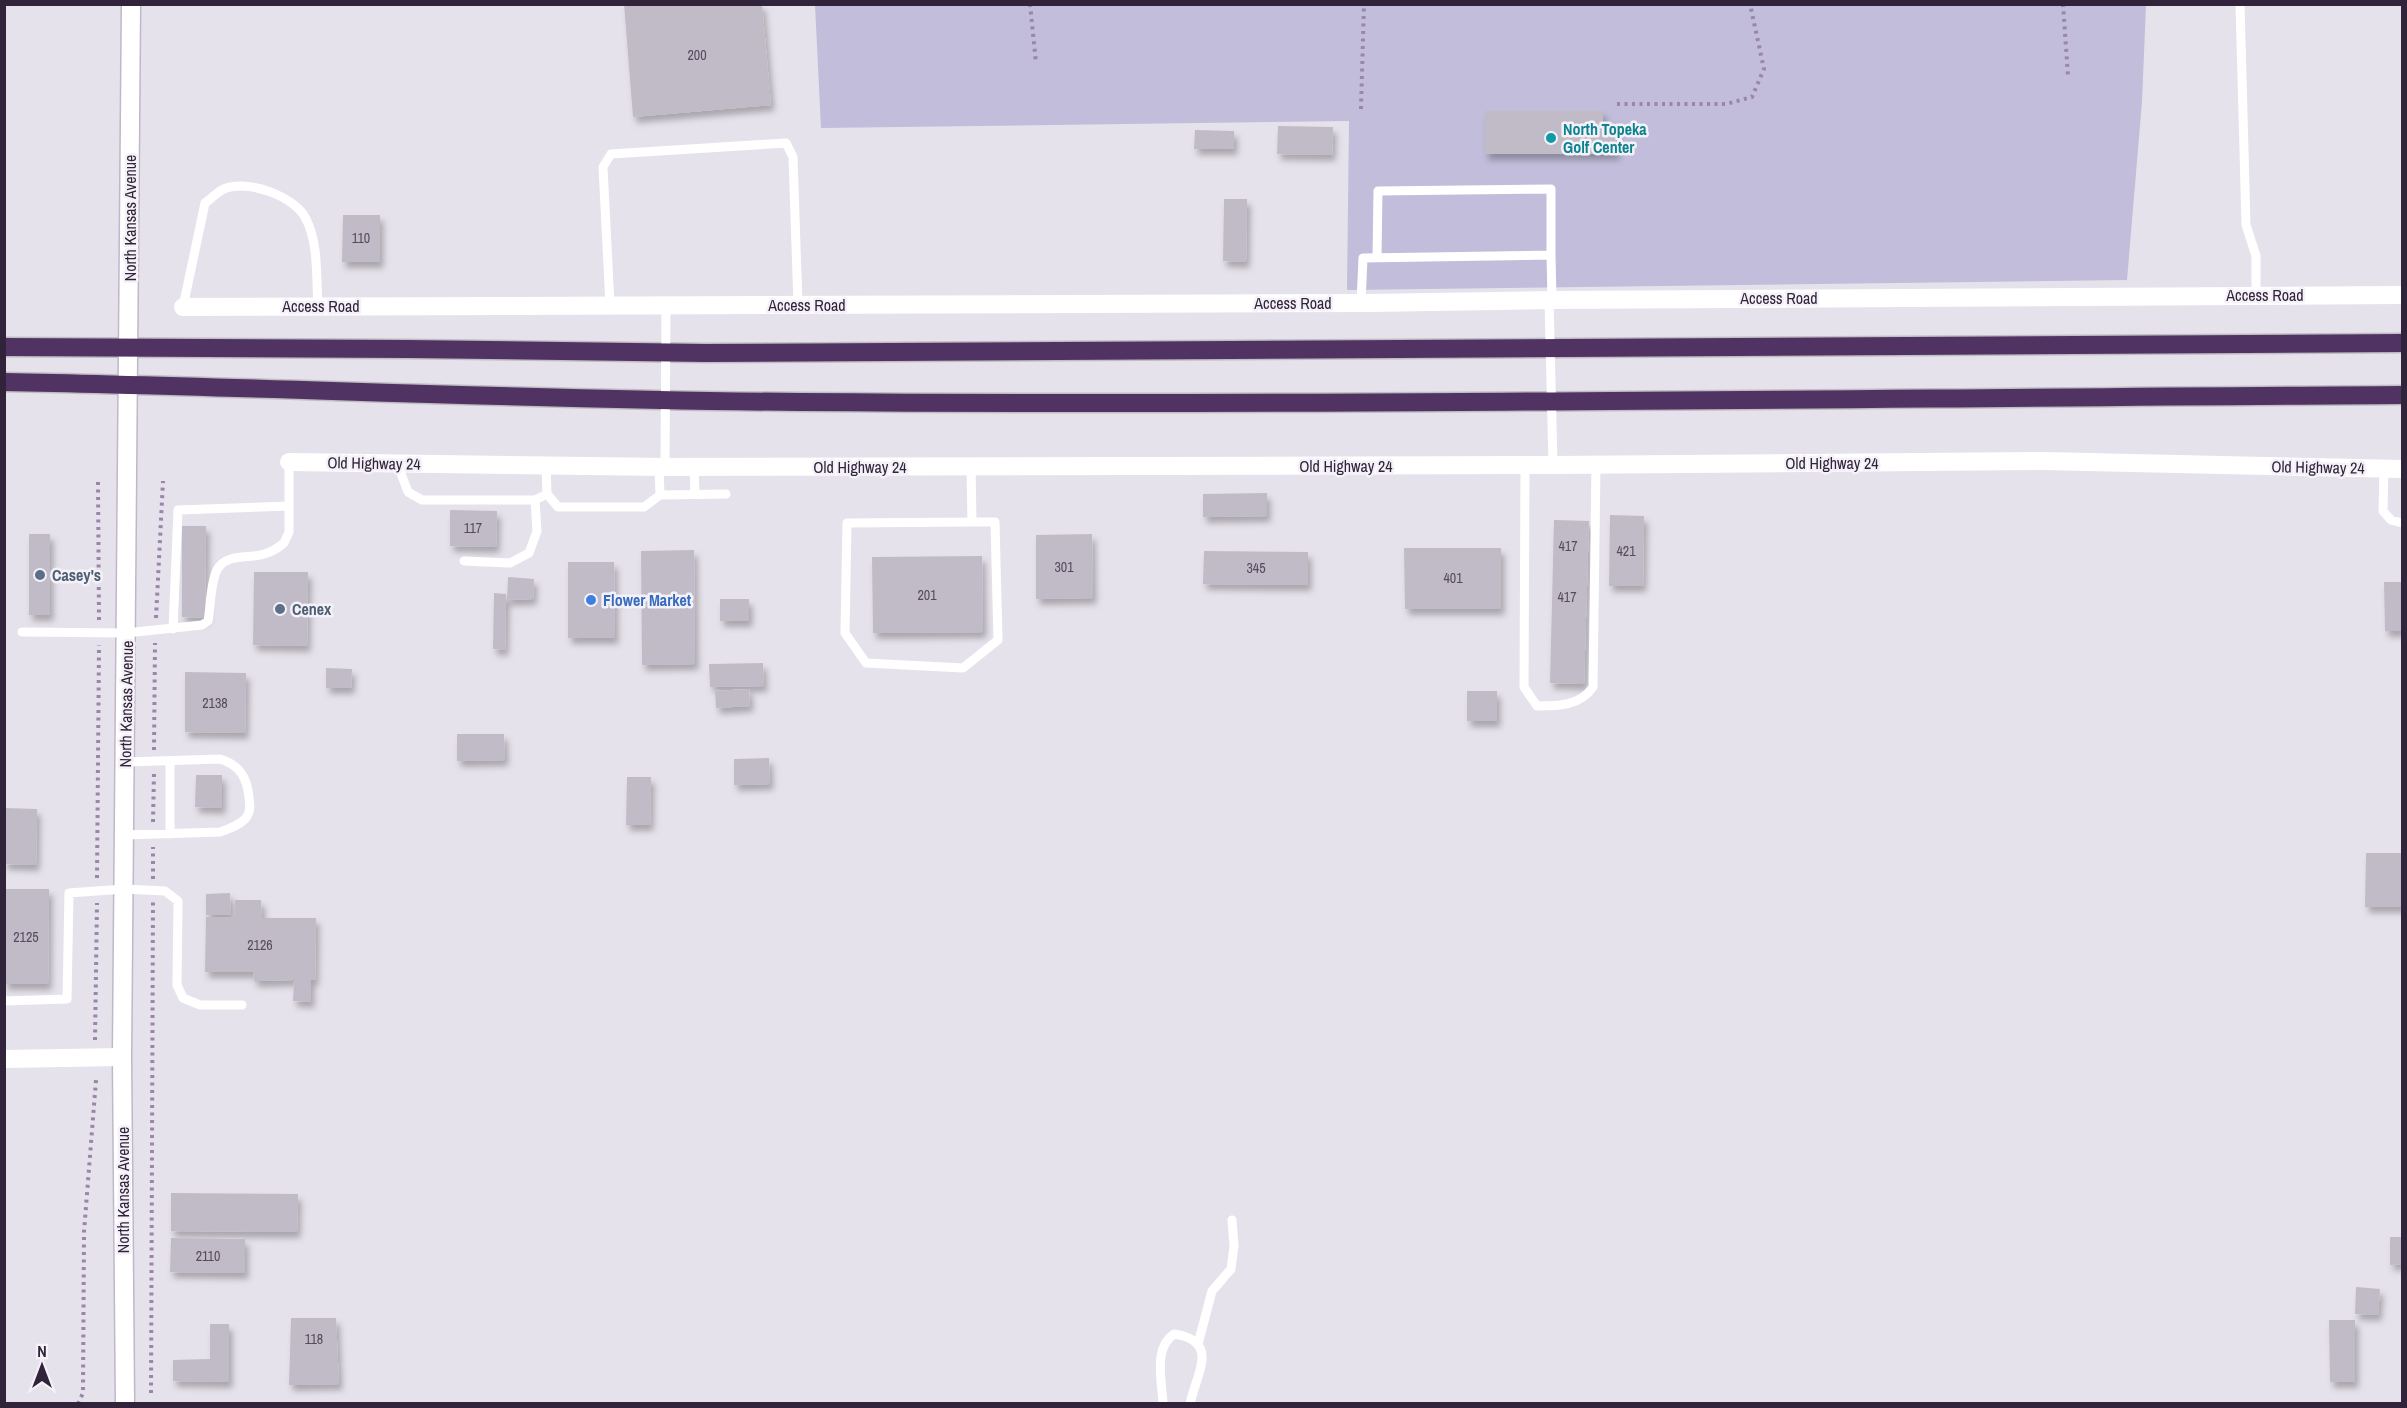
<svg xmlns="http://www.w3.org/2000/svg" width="2407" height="1408" font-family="'Archivo Narrow',sans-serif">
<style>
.green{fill:#c1bdda}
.building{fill:#c1bbc8;filter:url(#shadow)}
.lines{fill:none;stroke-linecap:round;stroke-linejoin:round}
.secondary-casing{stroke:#c0b7c9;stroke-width:21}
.highway-casing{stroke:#c1bdc4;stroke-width:21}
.path{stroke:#9986ab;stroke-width:4;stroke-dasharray:3 4.5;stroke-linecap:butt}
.lane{stroke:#fff;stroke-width:9}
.street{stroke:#fff;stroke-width:18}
.secondary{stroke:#fff;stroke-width:18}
.highway{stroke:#513363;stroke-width:18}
.culture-dot{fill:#0f9aa8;stroke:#f4f2f8;stroke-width:2}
.service-dot{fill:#5c6f8a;stroke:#f4f2f8;stroke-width:2}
.shop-dot{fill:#3f7fe0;stroke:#f4f2f8;stroke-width:2}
.labels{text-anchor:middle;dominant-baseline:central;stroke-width:5;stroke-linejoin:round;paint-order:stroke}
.number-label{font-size:14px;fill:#554a5e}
.culture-label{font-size:16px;font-weight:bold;fill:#0d838f;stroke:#f4f2f8;text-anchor:start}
.street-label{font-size:16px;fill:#31243a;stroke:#f4f2f8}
.service-label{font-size:16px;font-weight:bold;fill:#4e5e75;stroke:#f4f2f8;text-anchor:start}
.shop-label{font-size:16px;font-weight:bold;fill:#366cbe;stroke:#f4f2f8;text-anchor:start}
</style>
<defs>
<filter id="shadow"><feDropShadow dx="3.5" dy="6" stdDeviation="3" flood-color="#0004"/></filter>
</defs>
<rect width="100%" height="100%" fill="#e6e2eb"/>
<!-- green -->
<path class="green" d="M815,5H2146L2142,102L2127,280L1347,290L1349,121L821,128Z"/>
<!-- building -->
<path class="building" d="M624,4H762L771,105L633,117Z
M1485,111H1603V123H1616V154H1485Z
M1278,126L1333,127L1332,155L1277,154Z
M1195,130L1234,131V149H1194Z
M1224,199H1247L1246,262L1223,261Z
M343,215H380V262H342Z
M1267,493V516L1203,517V494Z
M450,510L497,511L496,547L450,546Z
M1610,515L1644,516L1643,586H1609Z
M1554,520L1589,521L1584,684L1550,683Z
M182,526H206L205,618L182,617Z
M29,534H50V615H29Z
M1092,534L1093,598L1036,599V535Z
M1404,548H1501V609H1405Z
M694,550L695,664L642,665L641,551Z
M1204,551L1308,552V585L1203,584Z
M982,556L983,632L873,633L872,557Z
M568,562H614L615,638H568Z
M254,572H308L307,646L253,645Z
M508,577L534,579L533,599L507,600Z
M2384,582H2402V631H2385Z
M494,593L506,594L505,650L493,649Z
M720,599H749V621H720Z
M763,663L764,686L710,687L709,664Z
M326,668L352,669L351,688H326Z
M185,672L246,673L245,733L185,732Z
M749,689L750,706L716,708L715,691Z
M1467,691H1497V721H1467Z
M457,734H504L505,760L457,761Z
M769,758L770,784L734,785V759Z
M196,775H222V808L195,807Z
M627,777H651L650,825H626Z
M5,808L37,809L36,865L4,864Z
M2366,853H2402V907H2365Z
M4,889H49L48,984H4Z
M230,893L231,915H206V894Z
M235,900H261L262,918H316L315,980H311V1002L293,1001L294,980L254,981L253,972H205L206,917H235Z
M171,1193L298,1194L297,1232L171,1231Z
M2390,1237H2402V1264L2390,1265Z
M171,1238L245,1239V1273L170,1272Z
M2356,1287L2380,1289L2378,1315L2355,1314Z
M291,1318H336L339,1384L289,1385Z
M2329,1320H2355V1382H2330Z
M210,1324H229V1382L173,1381V1360L210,1359Z"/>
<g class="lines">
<defs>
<path id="secondary" d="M125,1404L122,1057L131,4"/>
<path id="highway" d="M4,347L408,349L705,353L2402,343
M4,382C270,387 534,400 800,402C1334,406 1868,398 2402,395"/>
</defs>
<!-- secondary casing -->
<use href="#secondary" class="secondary-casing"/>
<!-- highway casing -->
<use href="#highway" class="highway-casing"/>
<!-- path -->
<path class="path" d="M1030,4L1036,63
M2063,4L2068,76
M1617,104H1726L1752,97L1764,69L1750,4
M1361,109L1364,4
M98,482L99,620
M156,618L163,481
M154,750L155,643
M153,822L154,772
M97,878L99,645
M153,879V847
M95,1040L97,903
M151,1393L153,901
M78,1404L83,1393L84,1232L96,1080"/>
<!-- lane -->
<path class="lane" d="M2240,4L2246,225L2256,256V295
M1377,258L1378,191L1551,189V255
M1549,300L1553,465
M1361,303L1363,258L1551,255L1552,300
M610,305L603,167L611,154L786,143L793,157L798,305
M183,307L205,203C211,199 217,192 224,189C247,179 295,196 306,219C319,244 316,279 318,306
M397,463L408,492L422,500H535L547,494L546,465
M1525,465L1524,687L1537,706C1558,706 1580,706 1593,687L1596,465
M971,466L972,522L847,523L845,633L866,663L963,668L998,640L995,522H972
M665,467L666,305
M694,467L695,494
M2384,468L2383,511L2391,520L2402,523
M547,494L558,507H644L660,495L659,467
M660,495L726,494
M464,561L510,563L529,553L537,531L535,500
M173,629L178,510L289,506
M22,632L126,633L202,625L208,621C211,605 210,584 217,570C226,553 249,559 264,554C272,552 278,548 284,543L289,532V462
M170,834V761
M124,835L220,832C229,829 238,826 245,819C251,812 250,806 249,797C247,778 240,765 220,759L125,762
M4,1001L67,999L69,893L124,889L165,891L178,901L177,985L183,998L200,1005H242
M1198,1344L1212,1291L1231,1269L1234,1246L1232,1220
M1163,1404C1162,1381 1153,1348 1174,1334C1221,1341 1196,1374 1190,1404"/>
<!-- street -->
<path class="street" d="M183,307L1370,303L1549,300L2402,295
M289,462L665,467L1553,465L2044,461L2402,469
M4,1059L122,1057"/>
<!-- secondary -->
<use href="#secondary" class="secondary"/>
<!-- highway -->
<use href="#highway" class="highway"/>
</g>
<!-- markers -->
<circle class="culture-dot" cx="1551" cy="138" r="6"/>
<g class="service-dot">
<circle cx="40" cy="575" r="6"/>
<circle cx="280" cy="609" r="6"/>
</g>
<circle class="shop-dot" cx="591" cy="600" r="6"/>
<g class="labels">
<!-- number labels -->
<g class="number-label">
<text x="697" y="55">200</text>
<text x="361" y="238">110</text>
<text x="473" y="528">117</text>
<text x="1568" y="546">417</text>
<text x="1626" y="551">421</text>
<text x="1064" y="567">301</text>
<text x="1256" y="568">345</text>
<text x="1453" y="578">401</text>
<text x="927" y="595">201</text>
<text x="1567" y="597">417</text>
<text x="215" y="703">2138</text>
<text x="26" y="937">2125</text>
<text x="260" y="945">2126</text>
<text x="208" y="1256">2110</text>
<text x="314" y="1339">118</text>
</g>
<!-- culture labels -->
<g class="culture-label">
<text x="1563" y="129">North Topeka<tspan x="1563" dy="18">Golf Center</tspan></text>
</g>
<!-- street labels -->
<g class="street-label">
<text transform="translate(130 218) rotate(-90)">North Kansas Avenue</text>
<text x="2265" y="295">Access Road</text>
<text x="1779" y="298">Access Road</text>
<text x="1293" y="303">Access Road</text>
<text x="807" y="305">Access Road</text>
<text x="321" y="306">Access Road</text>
<text transform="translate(374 463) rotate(1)">Old Highway 24</text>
<text x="1832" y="463">Old Highway 24</text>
<text x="1346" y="466">Old Highway 24</text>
<text x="860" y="467">Old Highway 24</text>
<text transform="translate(2318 467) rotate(1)">Old Highway 24</text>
<text transform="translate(126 704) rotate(-89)">North Kansas Avenue</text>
<text transform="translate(123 1190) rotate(-90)">North Kansas Avenue</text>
</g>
<!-- service labels -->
<g class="service-label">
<text x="52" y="575">Casey's</text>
<text x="292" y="609">Cenex</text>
</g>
<!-- shop labels -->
<g class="shop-label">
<text x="603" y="600">Flower Market</text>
</g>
</g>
<!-- border -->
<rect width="2407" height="1408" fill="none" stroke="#31243a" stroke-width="12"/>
<!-- north arrow -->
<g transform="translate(42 1366)" stroke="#f4f2f8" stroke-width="4.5" paint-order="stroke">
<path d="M0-4.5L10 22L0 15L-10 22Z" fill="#31243a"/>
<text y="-9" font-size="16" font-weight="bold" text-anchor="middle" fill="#31243a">N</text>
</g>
</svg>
